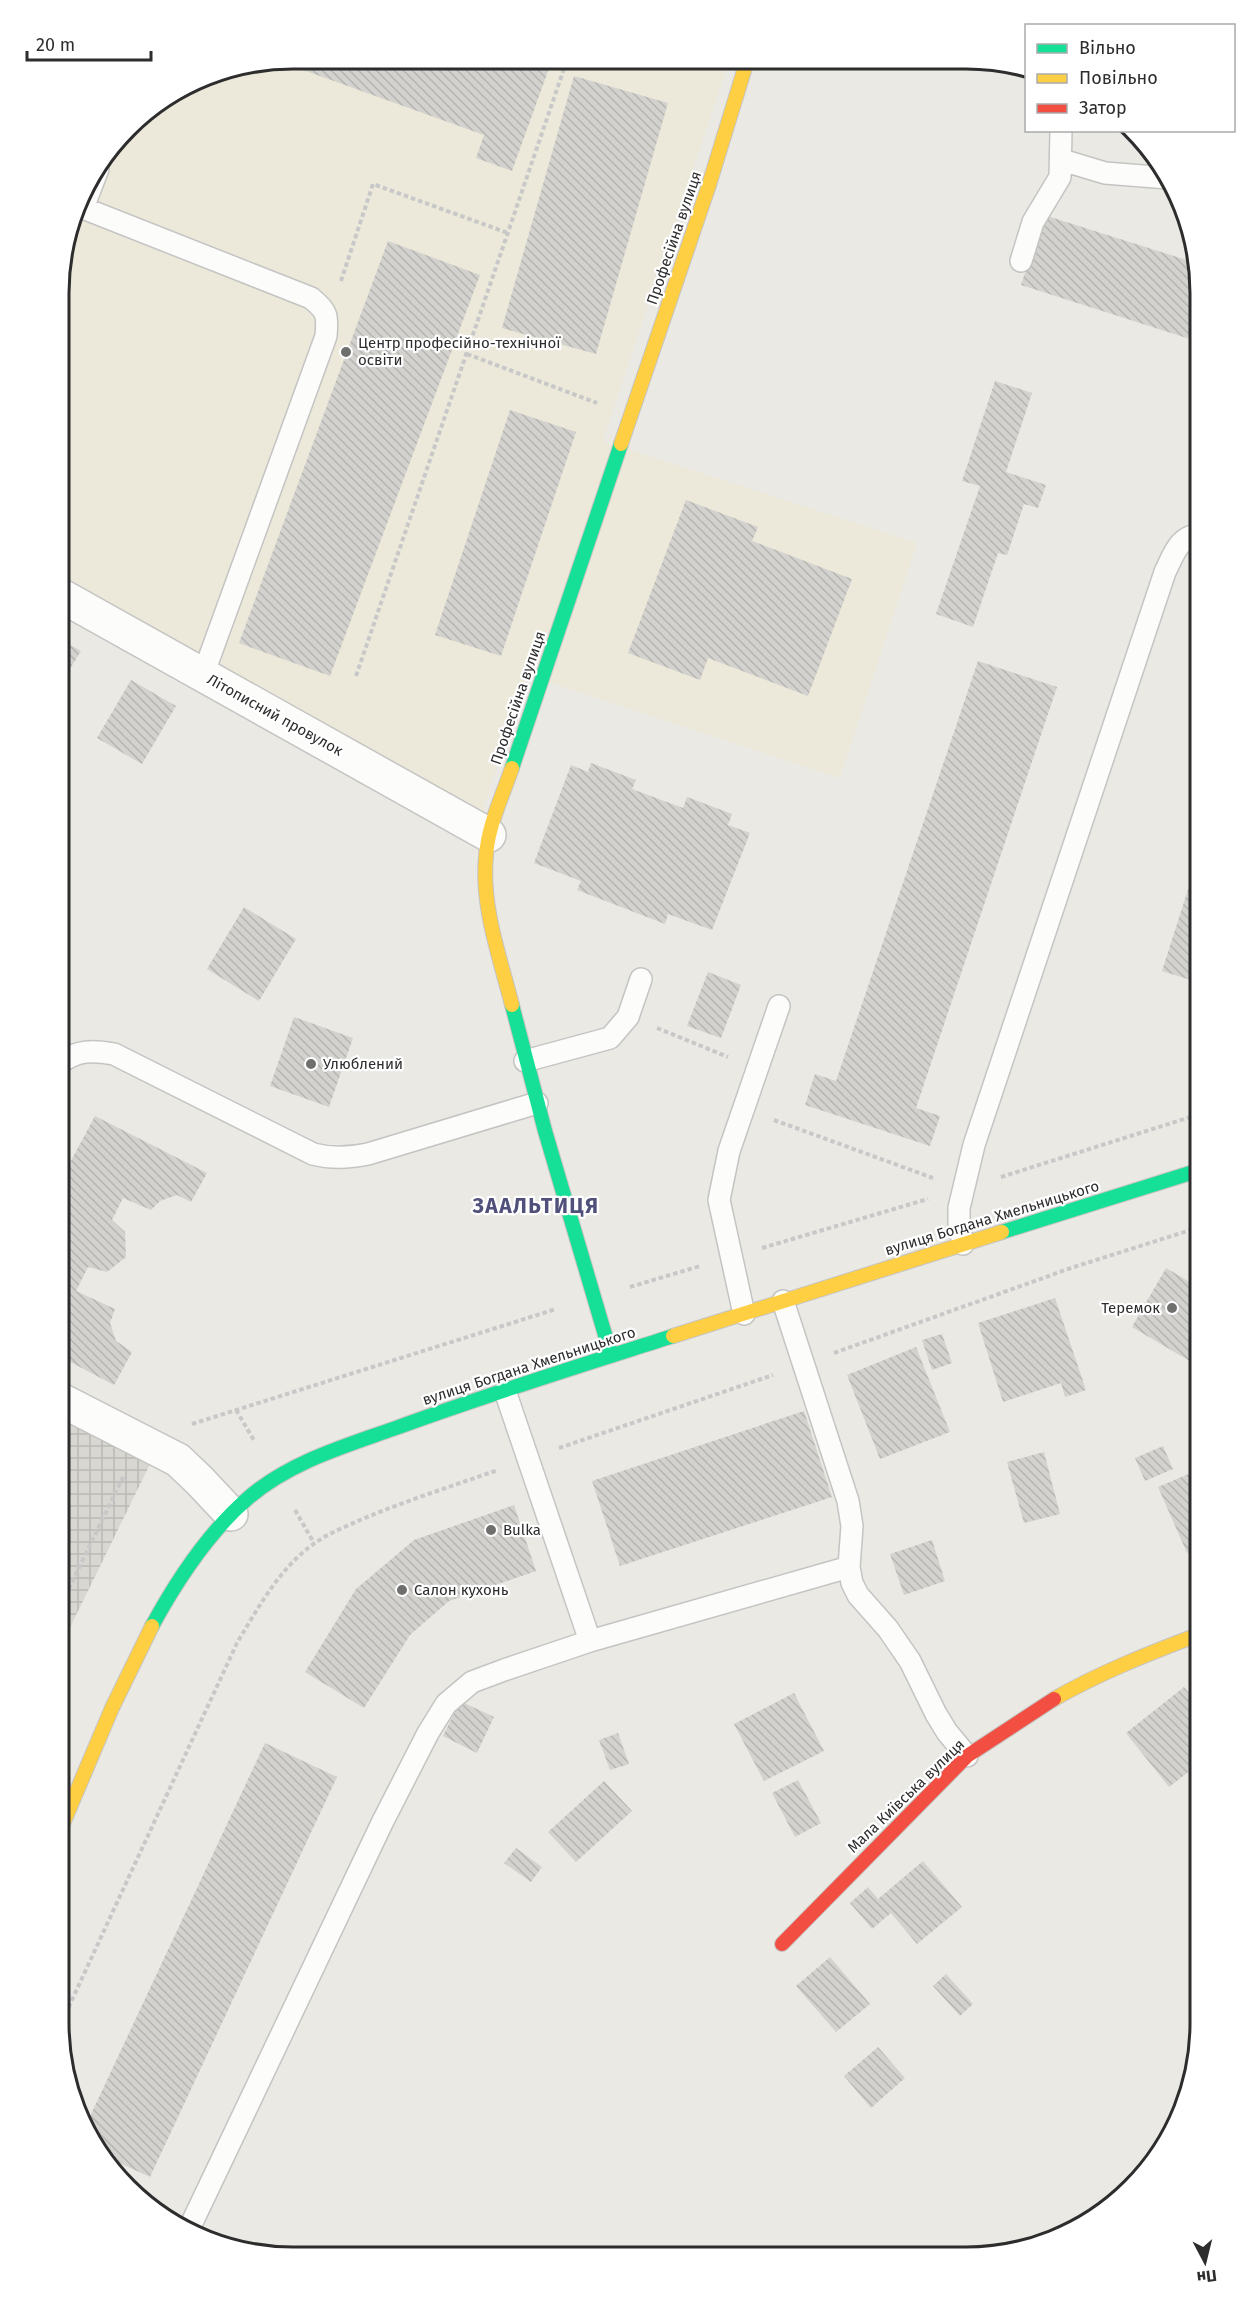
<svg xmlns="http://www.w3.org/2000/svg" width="1259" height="2316" font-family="'Fira Sans',sans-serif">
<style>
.education{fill:#ece9da}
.plaza{fill:url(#plaza-grid)}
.building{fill:url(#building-back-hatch)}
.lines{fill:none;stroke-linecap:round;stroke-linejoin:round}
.lane-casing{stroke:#c4c4c3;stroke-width:24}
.street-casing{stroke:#c4c4c3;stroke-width:36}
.fast-casing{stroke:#c4c4c3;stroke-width:16}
.slow-casing{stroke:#c4c4c3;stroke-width:16}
.jam-casing{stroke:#c4c4c3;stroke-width:16}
.path{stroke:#c8c8c8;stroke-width:4;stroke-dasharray:4.5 3;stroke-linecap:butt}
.lane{stroke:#fcfcfb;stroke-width:21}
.street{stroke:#fcfcfb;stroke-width:33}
.fast{stroke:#16e098;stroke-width:14}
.slow{stroke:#ffcf43;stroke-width:14}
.jam{stroke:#f24e42;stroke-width:14}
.poi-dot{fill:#6f6f6d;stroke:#fff;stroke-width:2}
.labels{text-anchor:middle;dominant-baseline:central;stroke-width:4.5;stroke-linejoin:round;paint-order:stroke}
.street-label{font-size:15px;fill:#2d2d2d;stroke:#fff}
.poi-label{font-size:15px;fill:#2d2d2d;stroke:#fff;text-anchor:start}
.district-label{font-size:21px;font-weight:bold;letter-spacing:1.5px;fill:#51507b;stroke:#fff}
.rim{fill:none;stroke:#2d2d2d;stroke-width:3}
</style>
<defs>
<pattern id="plaza-grid" width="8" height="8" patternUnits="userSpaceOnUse" patternTransform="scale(1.5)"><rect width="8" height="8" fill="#d8d7d2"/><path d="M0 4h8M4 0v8" fill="none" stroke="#bab9b5"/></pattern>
<pattern id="building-back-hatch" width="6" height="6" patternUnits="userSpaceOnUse" patternTransform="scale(1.5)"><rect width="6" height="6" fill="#d3d2ce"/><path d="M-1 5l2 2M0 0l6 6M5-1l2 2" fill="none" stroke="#b5b5b1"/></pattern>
</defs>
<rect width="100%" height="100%" fill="#eae9e4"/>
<!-- education -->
<path class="education" d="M293,59L729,61L603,441L917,543L840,778L526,675L483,811L60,580V263L83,189L138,117L204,76Z"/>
<!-- plaza -->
<path class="plaza" d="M59,1415L153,1458L59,1650Z"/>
<!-- building -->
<path class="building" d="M293,58L552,60L512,171L476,158L484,135L278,61Z
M854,62H880L878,70Z
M574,76L668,103L596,354L502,328Z
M1044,215L1196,263L1200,293V317L1193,340L1021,285Z
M388,241L480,275L330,676L239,643Z
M995,381L1032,393L1006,472L1046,485L1038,508L1024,504L1007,555L998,553L973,627L936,614L980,486L962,481Z
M510,410L576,432L501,656L435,635Z
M686,500L758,527L752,541L852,579L808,696L708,658L700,680L628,653Z
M60,639L81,651L60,685Z
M978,661L1057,687L916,1108L940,1116L930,1146L805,1105L815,1074L836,1081Z
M131,680L176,706L142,764L97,738Z
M591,763L636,780L632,789L683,808L687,797L732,814L728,825L750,833L712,930L668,914L665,924L577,890L581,881L534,863L571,765L588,772Z
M1200,852V983L1162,971Z
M244,907L296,939L259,1001L207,969Z
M708,972L741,985L721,1038L687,1026Z
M294,1017L353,1038L329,1107L270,1086Z
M95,1116L207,1173L191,1202L177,1195L160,1201L151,1210L123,1198L112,1220L125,1232L126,1257L107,1272L88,1267L76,1291L115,1309L110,1323L116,1341L132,1352L114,1385L59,1356V1183Z
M1166,1268L1200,1288V1351L1193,1363L1132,1327Z
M1055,1298L1086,1390L1065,1397L1061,1383L1003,1402L978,1323Z
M942,1334L952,1363L932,1370L922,1340Z
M916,1347L950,1432L880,1459L847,1375Z
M804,1411L832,1497L620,1566L592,1481Z
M1163,1446L1173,1469L1145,1481L1135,1458Z
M1044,1452L1060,1514L1024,1523L1007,1462Z
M1200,1469V1547L1187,1553L1158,1487Z
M514,1505L536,1571L449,1601L410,1635L364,1708L305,1672L356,1589L414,1540Z
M932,1540L945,1581L904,1595L890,1554Z
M1184,1687L1200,1706V1763L1169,1787L1126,1733Z
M794,1693L824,1751L764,1781L734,1724Z
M460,1701L494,1717L477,1753L443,1736Z
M618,1733L629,1764L610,1770L599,1740Z
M265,1743L337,1777L150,2177L98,2153L85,2127Z
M798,1780L821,1823L795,1837L772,1793Z
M604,1781L632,1811L576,1862L548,1832Z
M516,1848L542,1867L531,1882L504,1863Z
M923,1861L962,1907L917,1944L891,1913L872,1929L850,1903L868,1887L878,1899Z
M830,1957L870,2004L836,2032L796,1986Z
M946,1974L973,2004L960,2016L933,1986Z
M878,2047L905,2078L871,2108L844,2076Z"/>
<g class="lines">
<defs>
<path id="lane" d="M1062,160L1105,173L1168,178
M78,206L83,208L98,169
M83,208L311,298C327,311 328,315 326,336L203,675
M1021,261L1033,222L1060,177L1061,130
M525,1061L610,1038L628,1017L641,979
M60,1063C77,1050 93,1050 114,1054L313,1154C332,1159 349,1158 368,1154L537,1103
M963,1244L959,1223V1208L974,1145L1165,572C1173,556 1179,535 1200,535
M744,1314L719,1200L729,1151L779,1006
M505,1391L590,1641
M849,1567L852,1583L858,1595L888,1629L910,1661L936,1714L947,1732L967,1756
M188,2231L382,1823L428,1733L446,1704L472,1682L504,1670L590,1641L849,1567L852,1526L848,1501L783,1301"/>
<path id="street" d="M60,595L489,835
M59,1399L178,1460L200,1481L231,1514"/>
<path id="fast" d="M512,768L621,444
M512,1005L545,1131L611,1355
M1002,1232L1200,1170
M152,1626C177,1580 207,1534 247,1499C288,1463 342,1447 393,1429C485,1395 579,1366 673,1336"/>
<path id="slow" d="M621,444L709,185L747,61
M512,768C502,797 488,826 486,856C481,907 500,957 512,1005
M673,1336L1002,1232
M1054,1699C1101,1672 1150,1653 1200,1634
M59,1833L112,1708L152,1626"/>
<path id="jam" d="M782,1944L967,1756L1054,1699"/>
</defs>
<!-- lane casing -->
<use href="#lane" class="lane-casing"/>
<!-- street casing -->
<use href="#street" class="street-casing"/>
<!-- fast casing -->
<use href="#fast" class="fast-casing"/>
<!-- slow casing -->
<use href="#slow" class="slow-casing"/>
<!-- jam casing -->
<use href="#jam" class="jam-casing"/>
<!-- path -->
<path class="path" d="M341,281L373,184L508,233
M467,354L597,403
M356,676L567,60
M657,1028L728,1057
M774,1120L933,1178
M1001,1177L1200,1114
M762,1248L928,1199
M630,1287L700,1266
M834,1353L1071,1268L1200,1227
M236,1410L255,1442
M192,1424L556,1309
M559,1448L773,1375
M295,1510L314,1543
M59,1609L124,1475
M59,2028L237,1643C258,1608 280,1567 315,1543C329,1533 345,1527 360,1520C405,1501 452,1486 498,1470"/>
<!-- lane -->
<use href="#lane" class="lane"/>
<!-- street -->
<use href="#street" class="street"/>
<!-- fast -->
<use href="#fast" class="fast"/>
<!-- slow -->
<use href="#slow" class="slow"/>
<!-- jam -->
<use href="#jam" class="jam"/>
</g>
<!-- markers -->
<g class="poi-dot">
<circle cx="346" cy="352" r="6"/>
<circle cx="311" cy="1064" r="6"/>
<circle cx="1172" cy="1308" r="6"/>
<circle cx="491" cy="1530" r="6"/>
<circle cx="402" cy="1590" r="6"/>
</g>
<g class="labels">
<!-- street labels -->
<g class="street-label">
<text transform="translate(674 238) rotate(-71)">Професійна вулиця</text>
<text transform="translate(518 698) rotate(-71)">Професійна вулиця</text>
<text transform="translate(275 715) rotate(29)">Літописний провулок</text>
<text transform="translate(992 1218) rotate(-17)">вулиця Богдана Хмельницького</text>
<text transform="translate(529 1366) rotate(-18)">вулиця Богдана Хмельницького</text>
<text transform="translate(906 1796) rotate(-44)">Мала Київська вулиця</text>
</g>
<!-- poi labels -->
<g class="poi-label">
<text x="358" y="343">Центр професійно-технічної<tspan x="358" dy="17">освіти</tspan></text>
<text x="323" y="1064">Улюблений</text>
<text x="1160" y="1308" text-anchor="end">Теремок</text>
<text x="503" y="1530">Bulka</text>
<text x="414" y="1590">Салон кухонь</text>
</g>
<!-- district labels -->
<g class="district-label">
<text x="536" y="1206">ЗААЛЬТИЦЯ</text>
</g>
</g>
<!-- crop -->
<path d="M0 0H1259V2316H0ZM293 69H966A224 224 0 0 1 1190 293V2023A224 224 0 0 1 966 2247H293A224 224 0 0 1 69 2023V293A224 224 0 0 1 293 69Z" fill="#fff" fill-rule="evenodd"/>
<path class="rim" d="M293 69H966A224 224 0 0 1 1190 293V2023A224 224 0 0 1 966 2247H293A224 224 0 0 1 69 2023V293A224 224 0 0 1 293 69Z"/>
<!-- legend -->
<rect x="1025" y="24" width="210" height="108" fill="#ffffff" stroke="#ababab" stroke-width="1.5"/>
<rect x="1037" y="44" width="30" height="9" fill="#16e098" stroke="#ababab" stroke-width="1.5"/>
<text x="1079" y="54" font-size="18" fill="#2d2d2d">Вільно</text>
<rect x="1037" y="74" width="30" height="9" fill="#ffcf43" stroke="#ababab" stroke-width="1.5"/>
<text x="1079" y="84" font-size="18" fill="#2d2d2d">Повільно</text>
<rect x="1037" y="104" width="30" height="9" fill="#f24e42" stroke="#ababab" stroke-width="1.5"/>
<text x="1079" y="114" font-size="18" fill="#2d2d2d">Затор</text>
<!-- north arrow -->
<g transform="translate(1205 2262) rotate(173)" stroke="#ffffff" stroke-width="4.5" paint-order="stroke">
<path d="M0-4.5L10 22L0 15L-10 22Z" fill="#2d2d2d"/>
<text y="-9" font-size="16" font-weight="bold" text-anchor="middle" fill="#2d2d2d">Пн</text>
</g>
<!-- scale -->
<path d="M27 51v9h124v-9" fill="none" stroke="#2d2d2d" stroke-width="3"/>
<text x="36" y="51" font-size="18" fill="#2d2d2d" stroke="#ffffff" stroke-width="4.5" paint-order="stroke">20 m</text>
</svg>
